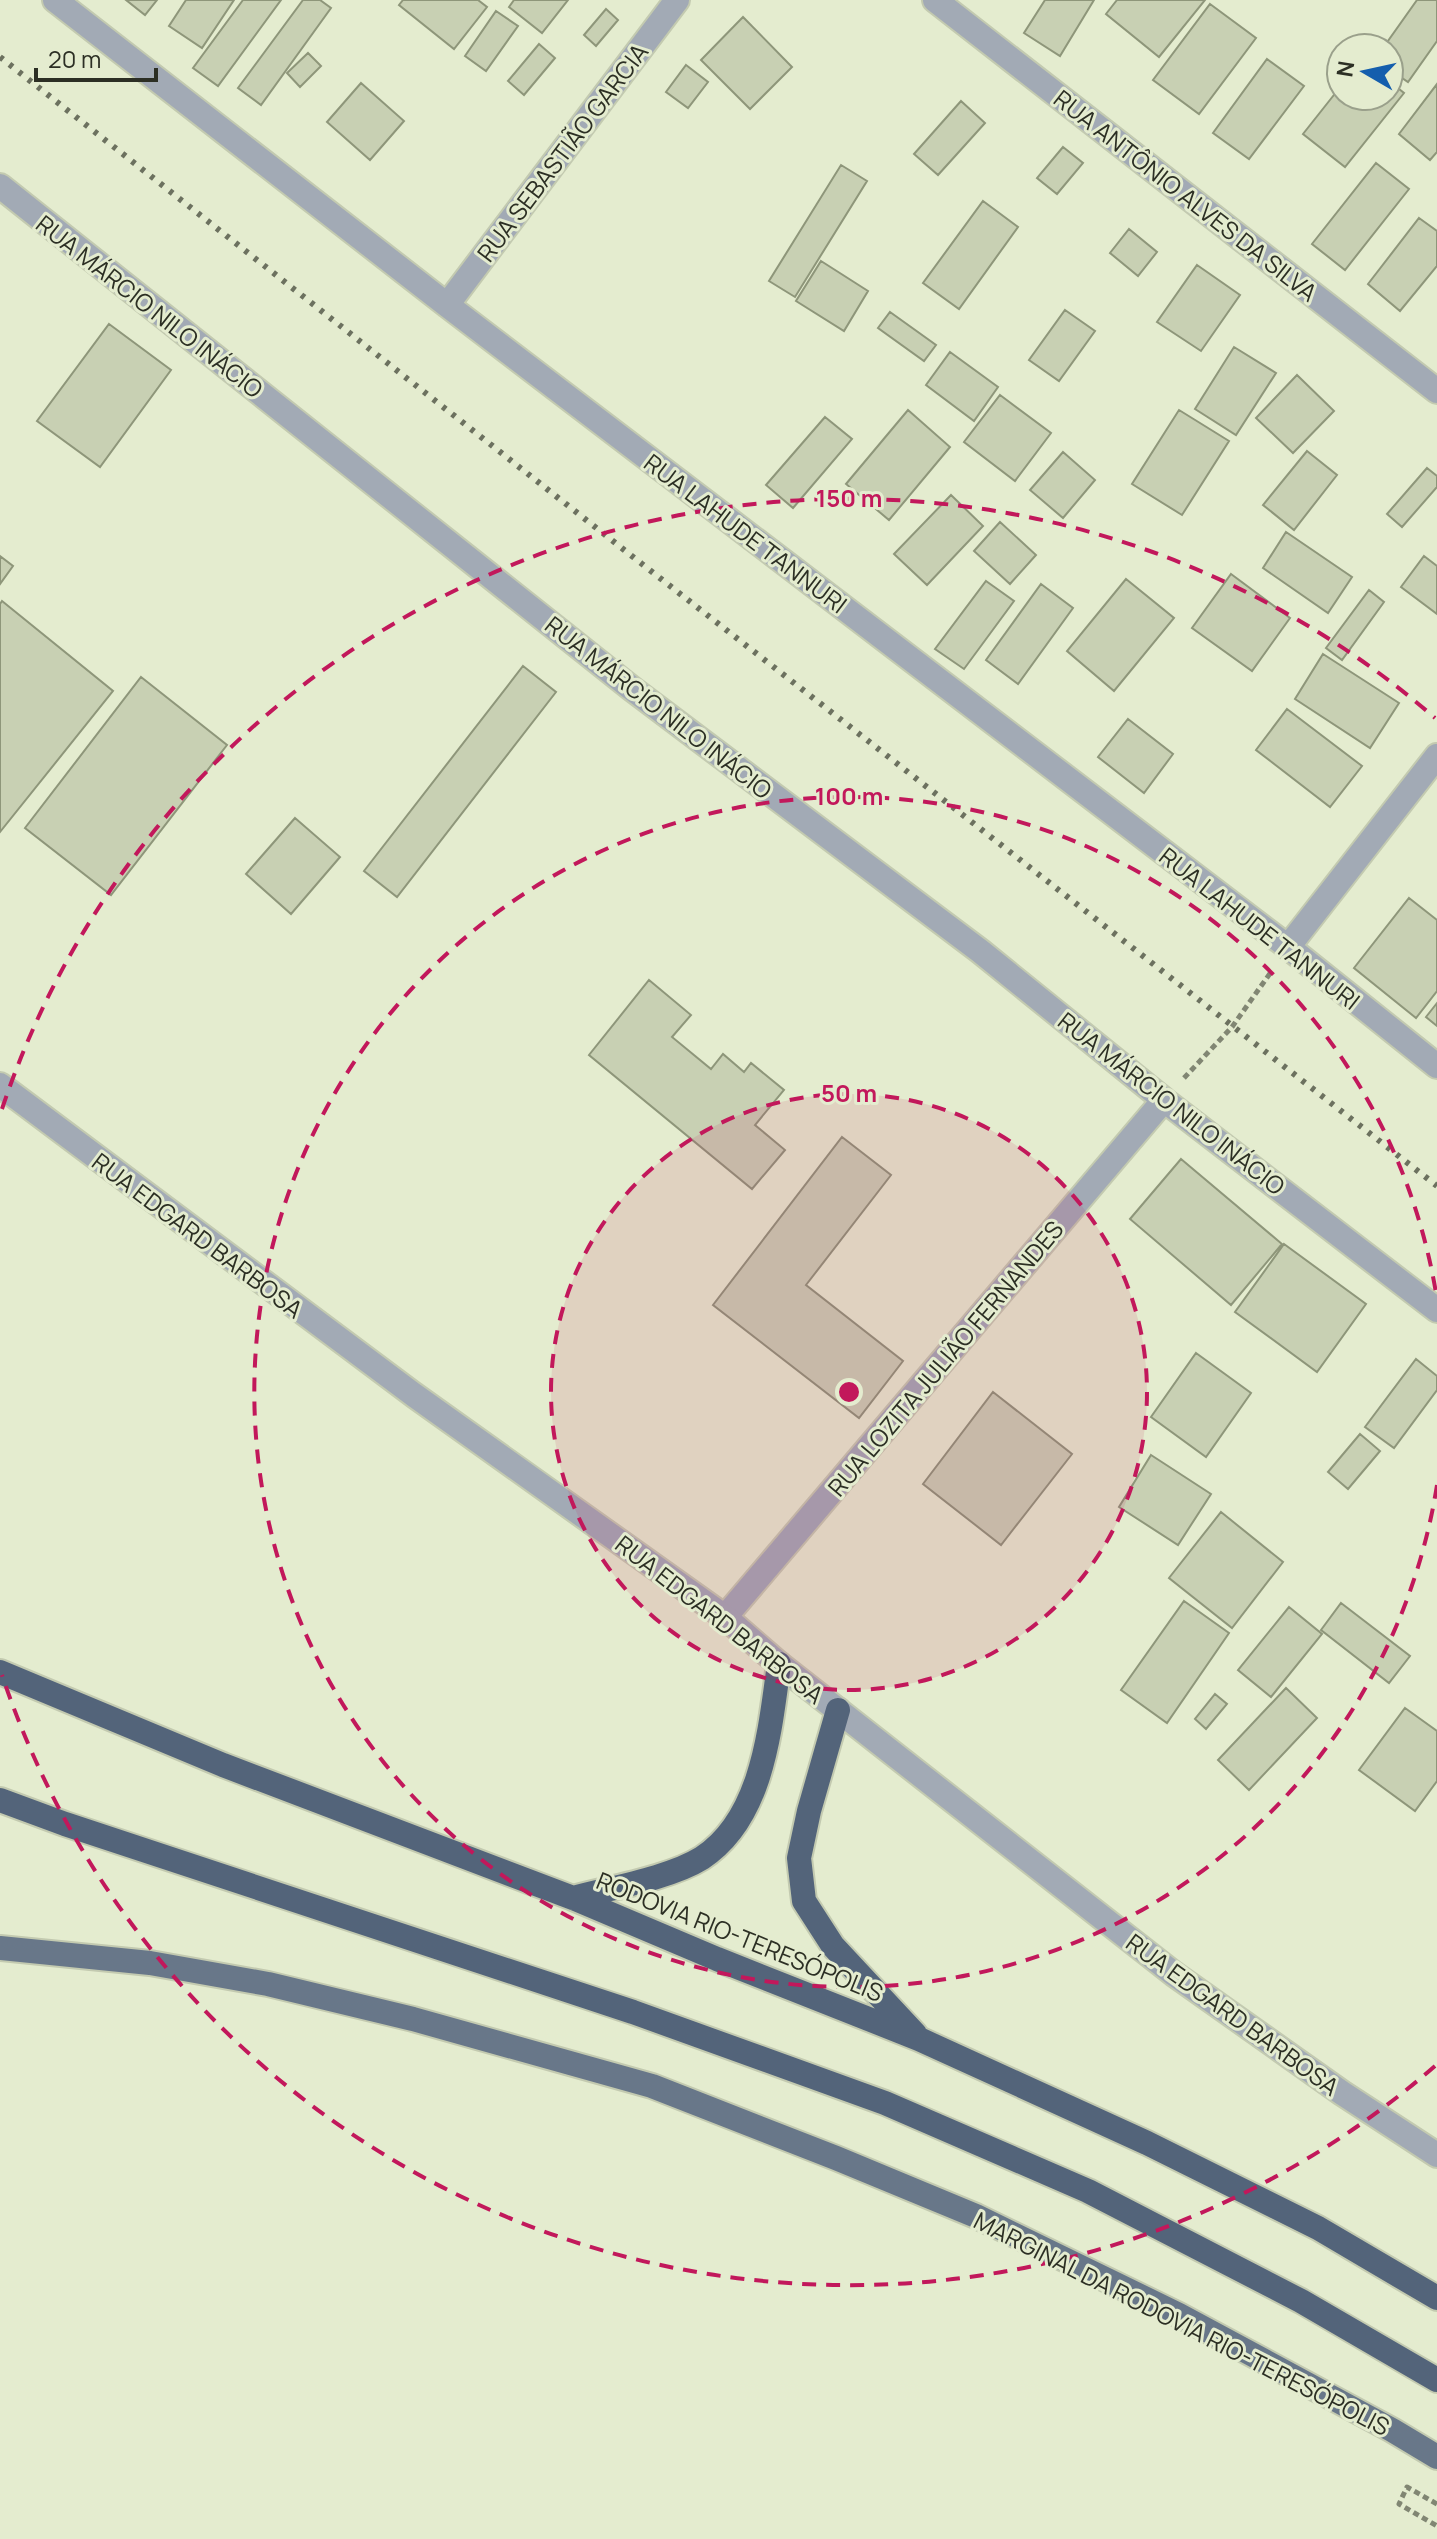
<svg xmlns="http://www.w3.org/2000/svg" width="1437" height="2539" font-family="Manrope,sans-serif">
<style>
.building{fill:#c8d0b3;stroke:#8e967a;stroke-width:2}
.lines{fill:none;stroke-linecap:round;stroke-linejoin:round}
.minor-casing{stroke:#c3cab0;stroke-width:28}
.tertiary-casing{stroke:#c3cab0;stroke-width:28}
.primary-casing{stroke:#c3cab0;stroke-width:28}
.motorway-casing{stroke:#c3cab0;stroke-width:28}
.path{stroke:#818673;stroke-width:5;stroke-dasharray:6 4;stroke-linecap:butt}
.minor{stroke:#a2aab5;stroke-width:24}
.tertiary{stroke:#a2aab5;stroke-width:24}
.primary{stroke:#687789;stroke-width:24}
.motorway{stroke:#53647a;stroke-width:24}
.rail{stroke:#6c715f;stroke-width:6;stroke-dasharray:4 8;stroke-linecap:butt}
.ring{fill:none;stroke:#c2185b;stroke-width:4;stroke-dasharray:14 10}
.labels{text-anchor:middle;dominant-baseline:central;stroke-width:6;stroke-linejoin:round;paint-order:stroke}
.street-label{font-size:24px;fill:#2c2f24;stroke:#e4eccf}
.centre{fill:#c2185b;stroke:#e4eccf;stroke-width:4}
.ring-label{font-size:24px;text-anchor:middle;font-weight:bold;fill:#c2185b;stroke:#e4eccf;stroke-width:6;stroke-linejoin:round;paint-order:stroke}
</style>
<rect width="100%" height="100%" fill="#e4eccf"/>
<!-- building -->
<path class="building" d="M126,0H157L145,15Z
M186,0H234L202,48L169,26Z
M243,0H281L218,86L193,68Z
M303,0H320L331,8L261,105L238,88Z
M403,0H478L487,7L454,49L399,5Z
M514,0H568L542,33L509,7Z
M1045,0H1094L1060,56L1024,33Z
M1117,0H1205L1159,57L1106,14Z
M1417,0H1437V41L1408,82L1389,69V48H1383Z
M1210,4L1256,38L1199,114L1153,80Z
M606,9L618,20L596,46L584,35Z
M496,11L518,26L486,71L465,56Z
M743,17L792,67L750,109L701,60Z
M539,44L555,58L524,95L508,81Z
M308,53L321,66L300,87L287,73Z
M1267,59L1304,86L1249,159L1213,133Z
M686,65L708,82L688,108L666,92Z
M1389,81L1404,93L1345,167L1303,134L1341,86V96H1389Z
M361,83L404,121L370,160L327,122Z
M1437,84V152L1430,160L1399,134Z
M961,101L985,123L938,175L914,154Z
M1063,147L1083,163L1057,194L1037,178Z
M1376,163L1409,189L1345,270L1312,244Z
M841,165L867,181L795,297L769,281Z
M983,201L1018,227L959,309L923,283Z
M1419,218L1437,231V266L1400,311L1368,284Z
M1129,229L1157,252L1138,276L1110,253Z
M821,261L868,291L844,331L796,301Z
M1197,265L1240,295L1201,351L1157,322Z
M1065,310L1095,331L1059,381L1029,360Z
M890,312L936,345L924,361L878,328Z
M109,324L171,370L100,467L37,421Z
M1234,347L1276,373L1236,435L1195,409Z
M950,352L998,387L974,421L926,385Z
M1297,375L1334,411L1293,453L1256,418Z
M1000,395L1051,433L1015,481L964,442Z
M908,410L950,447L889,520L846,484Z
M1179,410L1229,441L1182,515L1132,484Z
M825,417L852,439L793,508L766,485Z
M1307,451L1337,475L1294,530L1263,505Z
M1063,452L1095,480L1063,518L1030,490Z
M1427,468L1437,476V487L1402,527L1387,514Z
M951,495L983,526L927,585L894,554Z
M1000,522L1036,555L1010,584L974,551Z
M1286,532L1352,577L1328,613L1263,568Z
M0,556L13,566L0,584Z
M1424,556L1437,566V614L1401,587Z
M1231,574L1290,618L1252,671L1192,628Z
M1126,579L1174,618L1114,691L1067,651Z
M986,581L1014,601L964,669L935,649Z
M1041,584L1073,608L1018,684L986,660Z
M1369,590L1384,602L1342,660L1326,648Z
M2,601L113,691L0,832V604Z
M1323,654L1399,703L1370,748L1295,699Z
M523,666L556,692L397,897L364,871Z
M141,677L227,745L111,895L25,828Z
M1287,709L1362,766L1330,807L1256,750Z
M1128,719L1173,754L1144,793L1098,757Z
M295,818L340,857L291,914L246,874Z
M1409,898L1437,920V991L1416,1018L1354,968Z
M649,980L691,1015L672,1037L711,1069L723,1054L744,1072L751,1063L784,1090L755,1125L785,1150L752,1189L589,1055Z
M1437,1003V1026L1426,1017Z
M842,1137L891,1175L806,1285L903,1361L859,1418L713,1305Z
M1181,1159L1282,1244L1231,1305L1130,1219Z
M1284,1244L1366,1304L1317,1372L1235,1312Z
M1196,1353L1251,1393L1206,1457L1151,1417Z
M1416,1359L1437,1376V1390L1394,1448L1365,1427Z
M993,1392L1072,1454L1001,1545L923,1484Z
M1360,1434L1380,1451L1348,1489L1328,1472Z
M1151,1455L1211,1494L1178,1545L1119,1507Z
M1221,1512L1283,1562L1232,1628L1169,1578Z
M1184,1601L1229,1633L1167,1723L1121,1690Z
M1341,1603L1410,1656L1389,1683L1321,1630Z
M1289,1607L1322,1634L1271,1697L1238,1670Z
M1286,1688L1317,1718L1249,1790L1218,1760Z
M1215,1694L1227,1704L1206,1729L1195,1719Z
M1405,1708L1437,1731V1781L1415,1811L1359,1770Z"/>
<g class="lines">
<defs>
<path id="minor" d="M55,0L447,305L1288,947L1437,1066
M935,0L1437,391
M0,186L631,688L980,951L1164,1100L1437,1310
M447,305L677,0
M1288,947L1437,756
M725,1617L1164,1100"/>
<path id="tertiary" d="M0,1085L414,1395L725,1617L779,1664L1174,1974L1342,2093L1437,2155"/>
<path id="primary" d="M0,1948L150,1963L268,1984L413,2019L652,2086L836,2158L976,2216L1179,2315L1392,2430L1437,2457"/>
<path id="motorway" d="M0,1672L223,1765L573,1898L717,1959L919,2039L1147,2143L1318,2228L1437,2298
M838,1710L809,1811L799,1858L804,1901L833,1946L915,2034
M0,1800L65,1824L633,2012L885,2103L1088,2191L1301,2301L1437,2380
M573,1898C610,1888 670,1878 702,1858C763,1818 770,1729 779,1664"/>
</defs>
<!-- minor casing -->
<use href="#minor" class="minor-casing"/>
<!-- tertiary casing -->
<use href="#tertiary" class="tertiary-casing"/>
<!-- primary casing -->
<use href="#primary" class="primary-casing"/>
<!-- motorway casing -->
<use href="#motorway" class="motorway-casing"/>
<!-- path -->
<path class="path" d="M1184,1078L1232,1027L1271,972
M1437,2504L1407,2487L1399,2504L1437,2526"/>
<!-- minor -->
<use href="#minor" class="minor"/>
<!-- tertiary -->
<use href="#tertiary" class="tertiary"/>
<!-- primary -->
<use href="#primary" class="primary"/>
<!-- motorway -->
<use href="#motorway" class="motorway"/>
<!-- rail -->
<path class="rail" d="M0,57L642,564L1437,1186"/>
</g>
<!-- distance rings -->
<circle cx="849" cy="1392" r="298" fill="#c2185b" fill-opacity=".12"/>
<g class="ring">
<circle cx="849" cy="1392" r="298"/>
<path d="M1437 1485A595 595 0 1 1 1437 1299"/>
<path d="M1435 2066A893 893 0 0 1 2 1675M2 1109A893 893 0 0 1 1435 718"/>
</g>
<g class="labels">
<!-- street labels -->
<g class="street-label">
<text transform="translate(562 152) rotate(-53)">RUA SEBASTIÃO GARCIA</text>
<text transform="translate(1186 195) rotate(38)">RUA ANTÔNIO ALVES DA SILVA</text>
<text transform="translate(150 306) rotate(38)">RUA MÁRCIO NILO INÁCIO</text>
<text transform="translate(746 533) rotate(37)">RUA LAHUDE TANNURI</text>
<text transform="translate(659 707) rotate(38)">RUA MÁRCIO NILO INÁCIO</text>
<text transform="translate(1260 928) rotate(38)">RUA LAHUDE TANNURI</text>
<text transform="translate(1172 1103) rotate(38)">RUA MÁRCIO NILO INÁCIO</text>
<text transform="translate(198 1235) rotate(37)">RUA EDGARD BARBOSA</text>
<text transform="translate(945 1358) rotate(-50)">RUA LOZITA JULIÃO FERNANDES</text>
<text transform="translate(720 1619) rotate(38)">RUA EDGARD BARBOSA</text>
<text transform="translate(740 1936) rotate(22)">RODOVIA RIO-TERESÓPOLIS</text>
<text transform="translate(1233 2014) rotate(36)">RUA EDGARD BARBOSA</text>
<text transform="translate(1182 2323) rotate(27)">MARGINAL DA RODOVIA RIO-TERESÓPOLIS</text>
</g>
</g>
<circle cx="849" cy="1392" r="12" class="centre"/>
<g class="ring-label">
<text x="849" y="507">150 m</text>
<text x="849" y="805">100 m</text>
<text x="849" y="1102">50 m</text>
</g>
<!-- north arrow -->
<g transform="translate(1365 72) rotate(279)"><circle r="38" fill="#e4eccf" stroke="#9aa08b" stroke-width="2"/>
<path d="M0-6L14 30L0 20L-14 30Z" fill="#145ead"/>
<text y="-12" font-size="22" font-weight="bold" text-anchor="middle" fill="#2c2f24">N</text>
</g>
<!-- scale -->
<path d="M36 68v12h120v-12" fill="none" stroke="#2c2f24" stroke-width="4"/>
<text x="48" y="68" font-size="24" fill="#2c2f24" stroke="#e4eccf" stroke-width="6" paint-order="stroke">20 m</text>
</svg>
